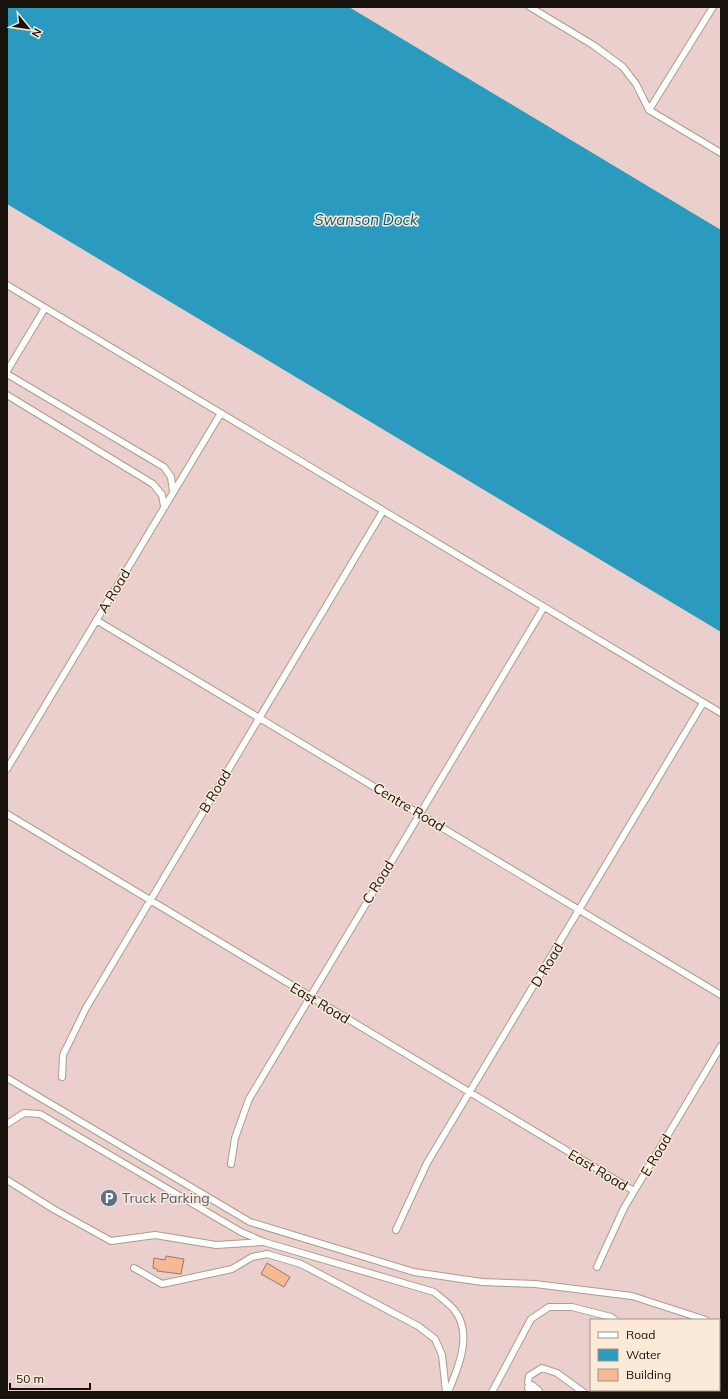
<svg xmlns="http://www.w3.org/2000/svg" width="728" height="1399" font-family="Mulish,sans-serif">
<style>
.industrial{fill:#eacfcd;fill-rule:evenodd}
.water{fill:#2a9abf}
.building{fill:#f7b894;stroke:#8f7c71}
.lines{fill:none;stroke-linecap:round;stroke-linejoin:round}
.service-casing{stroke:#ac9c8c;stroke-width:8}
.minor-casing{stroke:#ac9c8c;stroke-width:14}
.service{stroke:#fff;stroke-width:6}
.minor{stroke:#fff;stroke-width:12}
.labels{text-anchor:middle;dominant-baseline:central;stroke-width:3;stroke-linejoin:round;paint-order:stroke}
.street-label{font-size:14px;fill:#17120c;stroke:#fcead9}
.service-label{font-size:14px;fill:#4e5e75;stroke:#fcead9;text-anchor:start}
.water-label{font-size:15px;font-style:italic;fill:#015d77;stroke:#fcead9}
</style>
<rect width="100%" height="100%" fill="#edc"/>
<!-- industrial -->
<path class="industrial" d="M349,7H721V230Z
M7,204L721,632V1392H7ZM591,1320H719V1390H591Z"/>
<!-- water -->
<path class="water" d="M7,7H349L721,230V632L7,204Z"/>
<!-- building -->
<path class="building" d="M166,1256L184,1259L181,1274L157,1271V1269L153,1268L154,1258L165,1260Z
M267,1263L290,1277L284,1287L261,1274Z"/>
<g class="lines">
<defs>
<path id="service" d="M530,7L593,45L623,67L636,84L649,110L721,153
M649,110L713,7
M7,285L721,713
M7,371L45,308
M7,374L164,467L171,477L173,492
M7,395L153,484L162,495L164,506
M96,620L721,995
M7,769L221,413
M7,814L634,1191
M62,1077L63,1055L86,1008L383,511
M7,1078L250,1222L414,1272L482,1282L535,1284L632,1296L706,1320
M7,1124L24,1113L40,1114L241,1232L264,1242L434,1292C441,1298 450,1304 455,1311C473,1334 458,1369 448,1392
M231,1164L235,1138L249,1099L544,607
M7,1180L55,1210L111,1241L155,1235L216,1245L262,1242
M396,1230L427,1163L703,703
M597,1267L624,1208L721,1046
M134,1268L162,1284L232,1269L252,1257L267,1254L301,1264L418,1326L435,1339L442,1355L446,1392
M719,1324L721,1325
M719,1387H721
M531,1388L528,1382L529,1376L542,1368L557,1373L583,1392
M492,1392L531,1319L549,1307H572L611,1317L615,1320"/>
<path id="minor" d="M531,1388L536,1392"/>
</defs>
<!-- service casing -->
<use href="#service" class="service-casing"/>
<!-- minor casing -->
<use href="#minor" class="minor-casing"/>
<!-- service -->
<use href="#service" class="service"/>
<!-- minor -->
<use href="#minor" class="minor"/>
</g>
<!-- icons -->
<defs>
<symbol id="parking-disc" viewBox="-11 -11 22 22"><circle r="9.5" fill="#5c6f8a" stroke="#fcead9"/><path d="M-3.5-5.5H1a3.5 3.5 0 0 1 0 7H-1V5.5H-3.5ZM-1-3.4V-.6H.8a1.4 1.4 0 0 0 0-2.8Z" fill="#fff"/></symbol>
</defs>
<g fill-rule="evenodd">
<use href="#parking-disc" x="99" y="1188" width="20" height="20"/>
</g>
<g class="labels">
<!-- street labels -->
<g class="street-label">
<text transform="translate(114 591) rotate(-59)">A Road</text>
<text transform="translate(215 791) rotate(-59)">B Road</text>
<text transform="translate(409 807) rotate(31)">Centre Road</text>
<text transform="translate(378 882) rotate(-59)">C Road</text>
<text transform="translate(547 965) rotate(-59)">D Road</text>
<text transform="translate(320 1003) rotate(31)">East Road</text>
<text transform="translate(656 1155) rotate(-59)">E Road</text>
<text transform="translate(598 1170) rotate(31)">East Road</text>
</g>
<!-- service labels -->
<g class="service-label">
<text x="122" y="1198">Truck Parking</text>
</g>
<!-- water labels -->
<g class="water-label">
<text x="366" y="219">Swanson Dock</text>
</g>
</g>
<!-- border -->
<rect width="728" height="1399" fill="none" stroke="#17120c" stroke-width="16"/>
<!-- legend -->
<rect x="590" y="1319" width="130" height="72" fill="#fcead9" stroke="#a09487"/>
<rect x="598" y="1332" width="20" height="6" fill="#ffffff" stroke="#a09487"/>
<text x="626" y="1339" font-size="12" fill="#17120c">Road</text>
<rect x="598" y="1349" width="20" height="12" fill="#2a9abf" stroke="#a09487"/>
<text x="626" y="1359" font-size="12" fill="#17120c">Water</text>
<rect x="598" y="1369" width="20" height="12" fill="#f7b894" stroke="#a09487"/>
<text x="626" y="1379" font-size="12" fill="#17120c">Building</text>
<!-- north arrow -->
<g transform="translate(28 28) rotate(119)" stroke="#fcead9" stroke-width="3" paint-order="stroke">
<path d="M0-3L7 15L0 10L-7 15Z" fill="#17120c"/>
<text y="-6" font-size="11" font-weight="bold" text-anchor="middle" fill="#17120c">N</text>
</g>
<!-- scale -->
<path d="M10 1383v6h80v-6" fill="none" stroke="#17120c" stroke-width="2"/>
<text x="16" y="1383" font-size="12" fill="#17120c" stroke="#fcead9" stroke-width="3" paint-order="stroke">50 m</text>
</svg>
